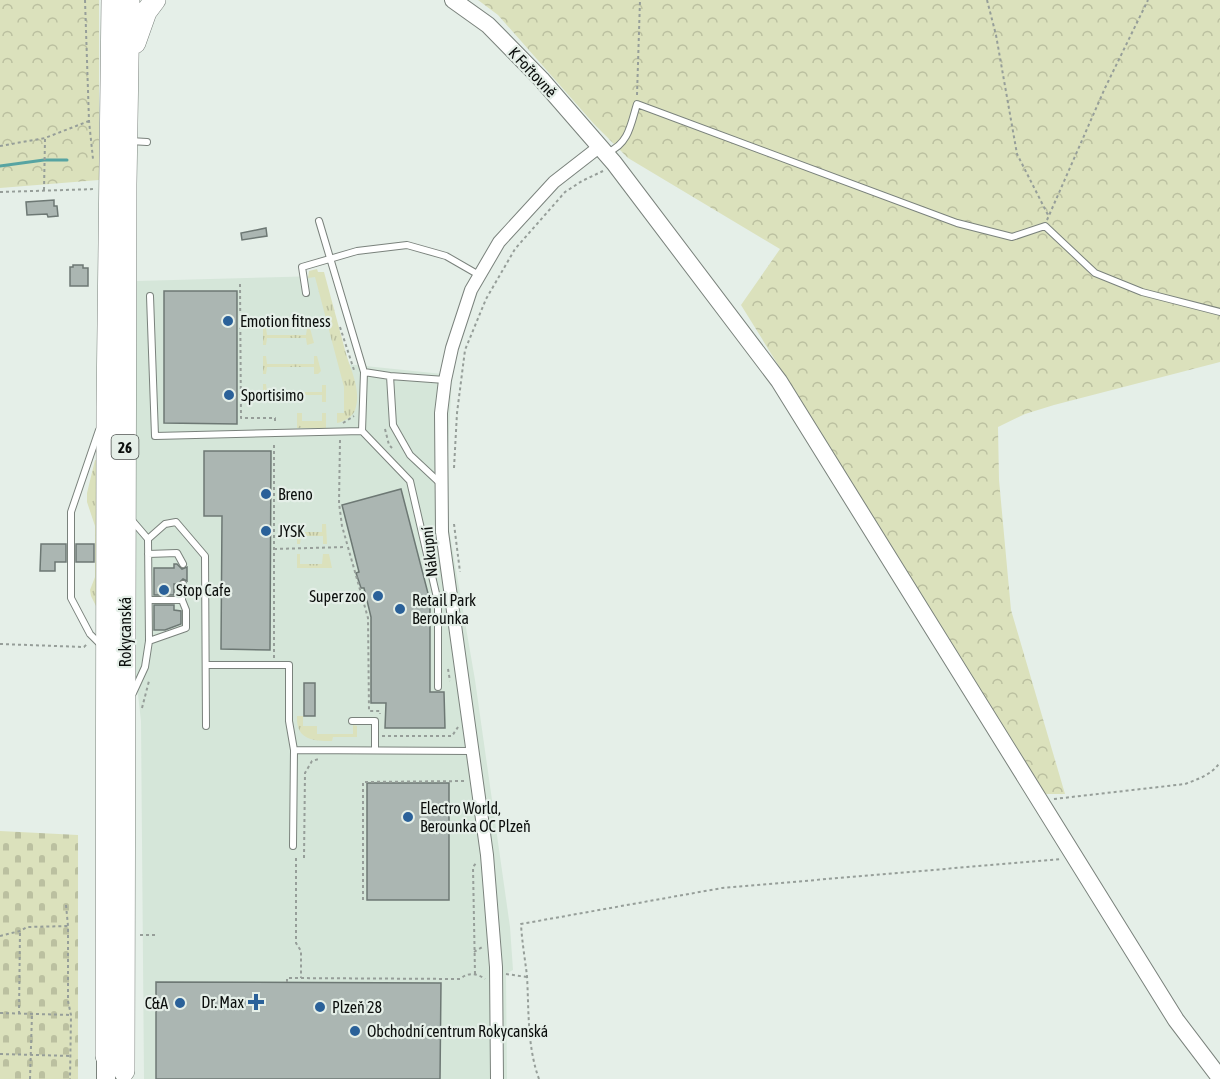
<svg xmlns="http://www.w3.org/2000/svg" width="1220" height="1079" font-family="'Asap Condensed',sans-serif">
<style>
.built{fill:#d5e6d9}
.grass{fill:url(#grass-tufts)}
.forest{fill:url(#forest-crowns)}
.cemetery{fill:url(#cemetery-stones)}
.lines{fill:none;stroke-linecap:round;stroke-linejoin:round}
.stream{stroke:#57a4a2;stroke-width:3}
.building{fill:#abb6b2;stroke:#6d7874;stroke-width:1.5}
.lane-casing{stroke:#7a827c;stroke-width:8}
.street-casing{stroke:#7a827c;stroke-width:14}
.secondary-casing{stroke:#7a827c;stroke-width:18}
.primary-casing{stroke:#7a827c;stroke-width:20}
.highway-casing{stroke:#7a827c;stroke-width:22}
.path{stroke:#969e99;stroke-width:2;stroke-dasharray:3 3;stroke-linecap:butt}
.lane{stroke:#fff;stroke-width:6}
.street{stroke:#fff;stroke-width:12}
.secondary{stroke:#fff;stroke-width:16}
.primary{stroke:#fff;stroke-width:18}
.highway{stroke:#fff;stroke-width:21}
.poi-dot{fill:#2a6199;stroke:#e5efe8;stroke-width:2}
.labels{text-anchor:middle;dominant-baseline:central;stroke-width:4.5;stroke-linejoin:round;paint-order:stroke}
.shield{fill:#e5efe8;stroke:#4d524f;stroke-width:1.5}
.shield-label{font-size:15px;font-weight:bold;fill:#0c0f0d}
.street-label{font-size:16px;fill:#0c0f0d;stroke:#e5efe8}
.poi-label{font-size:16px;fill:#0c0f0d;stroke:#e5efe8;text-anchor:start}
</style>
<defs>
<pattern id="grass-tufts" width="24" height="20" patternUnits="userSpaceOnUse" patternTransform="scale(1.5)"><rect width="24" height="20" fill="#dbe1bc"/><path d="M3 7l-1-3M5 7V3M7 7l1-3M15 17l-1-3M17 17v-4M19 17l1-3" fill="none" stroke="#bbc0a0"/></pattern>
<pattern id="forest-crowns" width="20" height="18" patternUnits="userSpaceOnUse" patternTransform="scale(1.5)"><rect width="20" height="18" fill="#dbe1bc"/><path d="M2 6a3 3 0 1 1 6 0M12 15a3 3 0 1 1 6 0" fill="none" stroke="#bbc0a0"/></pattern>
<pattern id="cemetery-stones" width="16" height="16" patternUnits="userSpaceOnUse" patternTransform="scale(1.5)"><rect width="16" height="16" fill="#dbe1bc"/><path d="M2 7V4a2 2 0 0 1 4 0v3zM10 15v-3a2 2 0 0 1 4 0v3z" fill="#bbc0a0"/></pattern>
</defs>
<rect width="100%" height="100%" fill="#e5efe8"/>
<!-- built -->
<path class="built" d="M321,276L346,364L452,375L445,506L475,680L510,927L513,970L506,974L507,1079H144L141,721L134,659L137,281Z"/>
<!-- grass -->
<path class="grass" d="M317,269L318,272H324C331,298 338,324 345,350C350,369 362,390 355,410C353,417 343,422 337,423V413H344V387L315,277L308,278L309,271Z
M263,328H266L267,335H306L307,328H310L314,343L307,345L306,338H267L266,345H263Z
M263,356H266L267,364H314V356H317L321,371L318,374H314V367H267L266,374H263Z
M263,384H266L267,392H322V385H326V402H322V395H266V402H263Z
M297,413H302V421H322V413H326V428H297Z
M95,460L100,461L98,610L91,596L90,590L95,577V526L87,502V493Z
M297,524H300V532H322V524H326L327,544H323V536H301L300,544H297Z
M297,554H300V564H322L323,554H329L332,568H297Z
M297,716H303V726H317V734H353V725L357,726V737H333L332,741C313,741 296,740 297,716Z"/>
<!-- forest -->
<path class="forest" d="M0,0H99V180L0,188Z
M478,0H1220V362L1054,405L1025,414L998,427L999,480L1011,610L1065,794H1044L741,305L780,249L628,158L594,124L498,15Z"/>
<!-- cemetery -->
<path class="cemetery" d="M0,831L78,835V1079H0Z"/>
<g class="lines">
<!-- stream -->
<path class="stream" d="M0,166L44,160H67"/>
</g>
<!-- building -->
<path class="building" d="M54,200V206H57L58,216L48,217L47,214L27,215L26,202Z
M266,228L267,236L242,240L241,233Z
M73,265H83V268H88V286H70V267H73Z
M164,291H237V424L164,423Z
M204,451H271L270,650L221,649L222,516H204Z
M401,489L430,601V692H444L445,728H385L386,703H371V617L364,588H361L356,573L359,572L342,505Z
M41,544H66V562H55V571H40Z
M76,544H94V562H76Z
M174,564H177L182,569L187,567V581L183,579L178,584H174V595H154V568H174Z
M154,605H174V610L181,611V624L165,630H154Z
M304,683H315V716H304Z
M367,783H449V900H367Z
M156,982L441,983L440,1079H156Z"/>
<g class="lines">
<defs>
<path id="lane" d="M130,141L147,142
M608,152C629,144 631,123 637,104L957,223L1012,237L1045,226L1095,273L1142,292L1220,312
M306,293L302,267L357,251L407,245L446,256L479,275
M150,296L155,436L362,431L364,372L319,221
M364,372L390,376L445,380
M390,376L393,425L410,455L441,484
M99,430L71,512V598L90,634L101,645
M362,431L410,481L438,602V687
M130,518L148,539L149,641L145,667L133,693
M148,539L165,524L176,522L205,556L206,726
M148,554L177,553L183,564
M149,600H182L186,610V628L149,641
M182,600L183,584
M206,665H289V721L294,750
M352,721H375V749
M293,846L294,750L472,751"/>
<path id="street" d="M497,1079L496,967L487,855L442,532L441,413L445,380L452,348L471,290L499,242L554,182L599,147"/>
<path id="secondary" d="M453,0L488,25L541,79L614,163L779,381L1176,1020L1220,1078"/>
<path id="primary" d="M106,1079V1056"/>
<path id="highway" d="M135,43L146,12L155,0
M106,1056L107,407L112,0
M124,1071L126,184L129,0"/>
</defs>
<!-- lane casing -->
<use href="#lane" class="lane-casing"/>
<!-- street casing -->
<use href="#street" class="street-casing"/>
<!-- secondary casing -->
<use href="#secondary" class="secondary-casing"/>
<!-- primary casing -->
<use href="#primary" class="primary-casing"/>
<!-- highway casing -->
<use href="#highway" class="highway-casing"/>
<!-- path -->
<path class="path" d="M85,0L89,121L93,159
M987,0L996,35L1017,154L1048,215
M637,95L640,0
M0,146L45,138L89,121
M44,190L45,139
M0,192L96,189
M1047,220L1105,88L1148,0
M240,284L241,418H275V424
M340,327L354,370
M343,423L354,416
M385,429L389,445L392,448
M340,440L339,503L342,526L368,618L369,711H380V714
M454,468L457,413L465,350L486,299L515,249L565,192L582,181L603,171
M454,524L460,572
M274,549L346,547
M0,644L84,647L88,643
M274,658V442
M448,669L450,681
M142,708L149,681
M382,736H452L458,727
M1054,799L1185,784C1198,779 1212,775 1220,762
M296,858V943L301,951V978
M304,858L305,773L312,761L319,759
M363,900V782L465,781
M66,905L68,926V1001L71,1015L70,1079
M140,935H158
M0,936L20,931L27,927L68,926
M474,952L484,946
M475,974L473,867L477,862
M506,974L527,977
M287,982V978L460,979C468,972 477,973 485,979
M0,1013L71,1015
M19,1014L20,931
M0,1054L71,1056
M30,1079L32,1014
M539,1079C527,1046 529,1011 527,976C525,959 522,942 521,924L722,888L1061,859"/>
<!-- lane -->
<use href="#lane" class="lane"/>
<!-- street -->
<use href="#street" class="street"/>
<!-- secondary -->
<use href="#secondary" class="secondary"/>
<!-- primary -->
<use href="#primary" class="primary"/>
<!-- highway -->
<use href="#highway" class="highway"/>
</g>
<!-- markers -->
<g class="poi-dot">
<circle cx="228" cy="321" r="6"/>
<circle cx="229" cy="395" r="6"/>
<circle cx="266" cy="494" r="6"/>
<circle cx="266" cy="531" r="6"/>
<circle cx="164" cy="590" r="6"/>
<circle cx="378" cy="596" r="6"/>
<circle cx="400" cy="609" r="6"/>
<circle cx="408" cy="817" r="6"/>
<path d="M253 993h6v6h6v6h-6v6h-6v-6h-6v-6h6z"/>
<circle cx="180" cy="1003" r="6"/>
<circle cx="320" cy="1007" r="6"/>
<circle cx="355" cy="1031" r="6"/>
</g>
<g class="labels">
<!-- shield labels -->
<rect class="shield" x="111.5" y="435" width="27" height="24" rx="4.5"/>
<g class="shield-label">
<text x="125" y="447">26</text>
</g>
<!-- street labels -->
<g class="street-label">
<text transform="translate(533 72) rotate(47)">K Fořtovně</text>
<text transform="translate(429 552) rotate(-96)">Nákupní</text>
<text transform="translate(125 632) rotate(-90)">Rokycanská</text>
</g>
<!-- poi labels -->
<g class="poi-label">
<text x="240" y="321">Emotion fitness</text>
<text x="241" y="395">Sportisimo</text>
<text x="278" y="494">Breno</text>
<text x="278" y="531">JYSK</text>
<text x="176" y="590">Stop Cafe</text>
<text x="366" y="596" text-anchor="end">Super zoo</text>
<text x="412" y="600">Retail Park<tspan x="412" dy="18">Berounka</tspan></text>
<text x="420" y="808">Electro World,<tspan x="420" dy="18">Berounka OC Plzeň</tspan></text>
<text x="244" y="1002" text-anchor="end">Dr. Max</text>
<text x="168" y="1003" text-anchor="end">C&amp;A</text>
<text x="332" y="1007">Plzeň 28</text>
<text x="367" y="1031">Obchodní centrum Rokycanská</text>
</g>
</g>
</svg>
